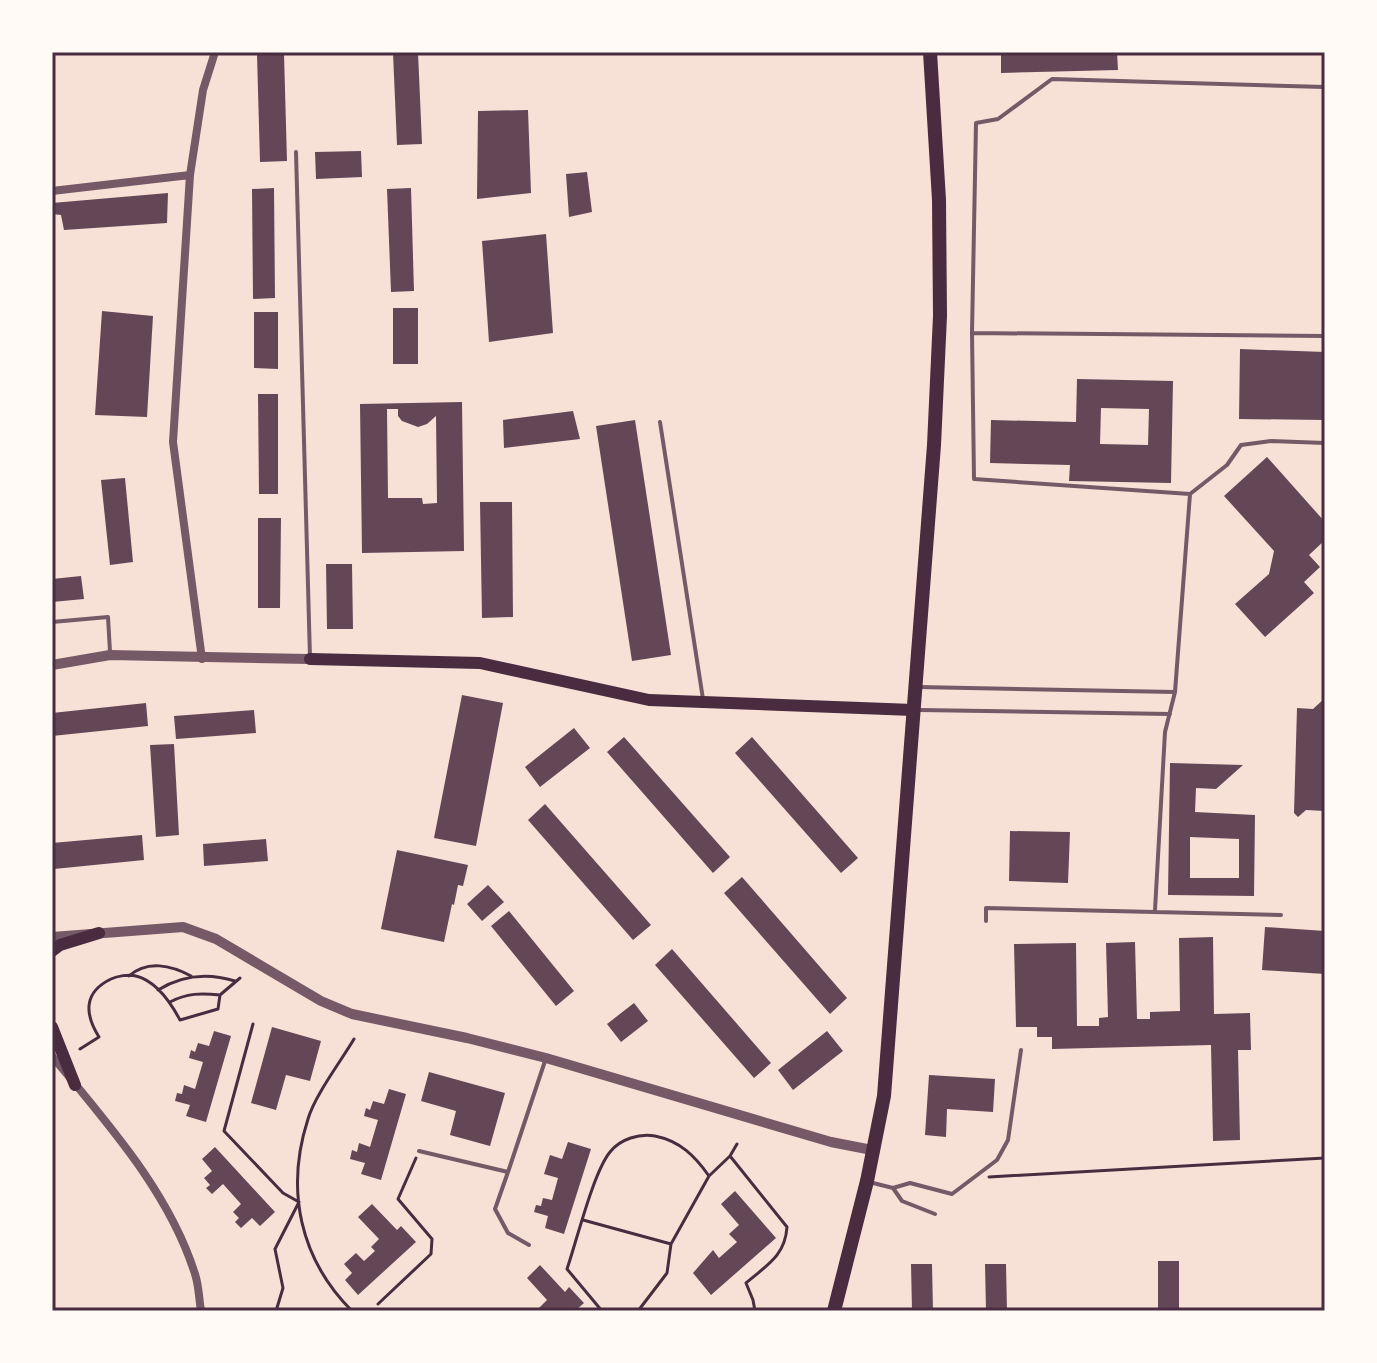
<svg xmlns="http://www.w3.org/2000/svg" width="1377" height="1363" font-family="Poppins,sans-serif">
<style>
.building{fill:#644757;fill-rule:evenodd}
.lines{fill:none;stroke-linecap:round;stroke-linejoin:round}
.path{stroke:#4a2c40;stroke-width:3}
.service{stroke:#755966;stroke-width:4}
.minor{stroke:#755966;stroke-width:8}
.tertiary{stroke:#755966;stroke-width:10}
.secondary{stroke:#4a2c40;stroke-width:12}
.primary{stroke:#4a2c40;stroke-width:14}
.neatline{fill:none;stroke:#4a2c40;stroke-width:3}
</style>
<rect width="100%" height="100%" fill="#f7e1d7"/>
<!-- building -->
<path class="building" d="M418,52L422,144L397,145L393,53Z
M1001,52H1117L1118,70L1001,73Z
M284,54L287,161L260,162L257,55Z
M528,110L531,193L477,199L478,111Z
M361,151L362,177L316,179L315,152Z
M587,172L592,212L569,217L566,174Z
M274,188L275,298L253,299L252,189Z
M411,188L414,291L391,292L387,189Z
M168,193L167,223L64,230L61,215L52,214V203Z
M546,234L553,333L489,342L482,241Z
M393,308H418V364H393Z
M102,311L153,316L147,417L95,415Z
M254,312H278V369L254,368Z
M1240,349L1325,352V420L1239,419Z
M1077,379L1173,381L1171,483L1069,481L1070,465L990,463L991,420L1076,422ZM1101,408L1149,409L1148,445L1100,444Z
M258,394H278V494H259Z
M462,402L464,551L362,553L360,404ZM387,409H398V416L402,421L418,427L427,424L436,416L437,503L423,504L422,498H388Z
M573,411L580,439L504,448L503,420Z
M635,420L671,655L632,661L596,426Z
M1267,457L1325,522V540L1309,555L1320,567L1304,582L1314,593L1265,637L1235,604L1269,574L1274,551L1224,496Z
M125,478L133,562L110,565L101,480Z
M480,502H512L513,617L482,618Z
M258,518H281L280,608H258Z
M326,564H352L353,629H327Z
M81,576L84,599L52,602V579Z
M462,695L503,703L476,846L434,838Z
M1325,698V811L1306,810L1298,817L1294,813L1297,708L1313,709Z
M146,703L148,726L52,736V713Z
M254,710L256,733L176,739L174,716Z
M574,728L590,748L540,787L525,767Z
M624,737L730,857L713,873L607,752Z
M752,737L858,858L841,873L735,753Z
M174,744L179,835L156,837L150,745Z
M1170,763L1243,765L1216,789L1196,788L1195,812L1255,815L1254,896L1168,895ZM1190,837L1239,839V878H1190Z
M545,804L651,925L633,940L528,820Z
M1010,831L1070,832L1068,883L1009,881Z
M142,835L144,860L54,869L52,843Z
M266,839L268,861L204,866L203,844Z
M397,850L468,865L463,886L458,885L454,905L452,904L444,942L381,929Z
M742,877L847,998L830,1014L724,893Z
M488,885L504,902L482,921L467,904Z
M509,911L574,991L556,1006L491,926Z
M1265,927L1325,931V974L1262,970Z
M1213,937L1214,1014L1250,1013L1251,1050H1238L1240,1140L1213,1141L1211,1045L1052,1049V1037H1037V1027H1016L1014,944L1076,943L1077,1026H1099V1018L1108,1017L1106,943L1135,942L1137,1019H1150V1012L1180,1011L1179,938Z
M672,949L771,1063L754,1078L655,965Z
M634,1003L648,1021L621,1042L607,1024Z
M272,1027L321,1041L310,1081L286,1075L276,1110L251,1103Z
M214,1031L231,1036L206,1122L186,1116L190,1105L175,1101L177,1093L182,1094L184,1085L195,1089L203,1062L189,1058L191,1050L195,1052L198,1043L209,1046Z
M827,1031L843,1051L793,1090L778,1070Z
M429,1072L505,1093L490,1146L450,1135L456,1111L421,1101Z
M929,1075L995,1079L993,1112L947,1109L946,1137L925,1135Z
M389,1089L406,1094L381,1180L361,1174L365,1163L350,1159L352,1150L357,1152L359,1143L370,1147L378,1120L364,1116L366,1108L370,1110L373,1101L384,1104Z
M568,1142L591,1149L564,1234L545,1228L548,1216L534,1212L536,1205L541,1206L543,1198L552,1200L558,1178L544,1174L550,1155L562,1159Z
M215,1147L275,1212L260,1226L252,1218L241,1228L235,1222L239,1218L233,1212L241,1204L223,1184L212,1194L206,1188L210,1185L204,1178L212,1171L202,1159Z
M735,1191L776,1238L711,1295L693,1273L713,1250L719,1258L737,1242L729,1234L739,1225L721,1204Z
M372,1204L397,1230L401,1226L416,1242L358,1295L345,1280L352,1273L344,1264L356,1253L364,1261L375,1251L371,1247L379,1239L358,1217Z
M1158,1261H1179V1311H1158Z
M911,1264H932L933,1311H912Z
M985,1264H1006L1007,1311H986Z
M540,1265L565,1292L569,1287L584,1303L575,1311H542L539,1308L547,1300L527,1278Z"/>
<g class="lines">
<!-- path -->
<path class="path" d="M129,976C147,960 171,965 191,976
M158,990C182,975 209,973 235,981
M170,1002C187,993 201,993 220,995
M253,1024L224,1131L283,1193L299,1202L275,1249L283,1288L276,1311
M80,1049L99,1037C84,1013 84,992 111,979C117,976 129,974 136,976C156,981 171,1003 180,1020L218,1009L220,995L240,978
M737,1144L730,1156L787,1227C785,1256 767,1265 746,1283L753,1300L755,1311
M709,1176L730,1156
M989,1177L1325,1158
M583,1220L671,1244L709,1176C695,1156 680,1141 655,1136C640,1133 620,1139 610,1152C593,1173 577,1240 567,1269L602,1311
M378,1304L431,1254L432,1239L398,1199L416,1158
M352,1311C300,1259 285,1190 308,1119C315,1095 341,1061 354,1039
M638,1311L667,1273L671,1244"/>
<!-- service -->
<path class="service" d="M296,152L310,658
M972,333L1325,336
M660,422L703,699
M1190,494L974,479L972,333L976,123L998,119L1052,79L1325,87
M52,622L108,617L110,652
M918,687L1175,692
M919,710L1170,714
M1155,910L1165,732L1175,692L1190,494L1227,465L1241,445L1271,441L1325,443
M986,921V908L1281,915
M419,1151L508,1172L545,1061
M508,1172L495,1209L508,1233L529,1245
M869,1182L893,1188L910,1183L952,1194L997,1160L1008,1140L1021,1050
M893,1188L902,1201L935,1214"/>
<!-- minor -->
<path class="minor" d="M52,191L190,175
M202,659L173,442L190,175L203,90L215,52
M52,1056C106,1122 169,1191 195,1274C199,1286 199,1299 201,1311"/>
<!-- tertiary -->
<path class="tertiary" d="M52,665L110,655L310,659
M52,937L183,927L216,939L321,1001L352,1014L467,1038L546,1058L831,1142L872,1150"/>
<!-- secondary -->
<path class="secondary" d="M310,659L480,663L649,700L913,710
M52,951L60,945L99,933
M52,1027L75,1085"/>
<!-- primary -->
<path class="primary" d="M834,1311L867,1181L884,1096L934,445L940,316L939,200L930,52"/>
</g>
<!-- border -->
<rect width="1377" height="1363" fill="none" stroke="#fffaf5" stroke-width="108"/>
<rect x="54" y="54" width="1269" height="1255" class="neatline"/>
</svg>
